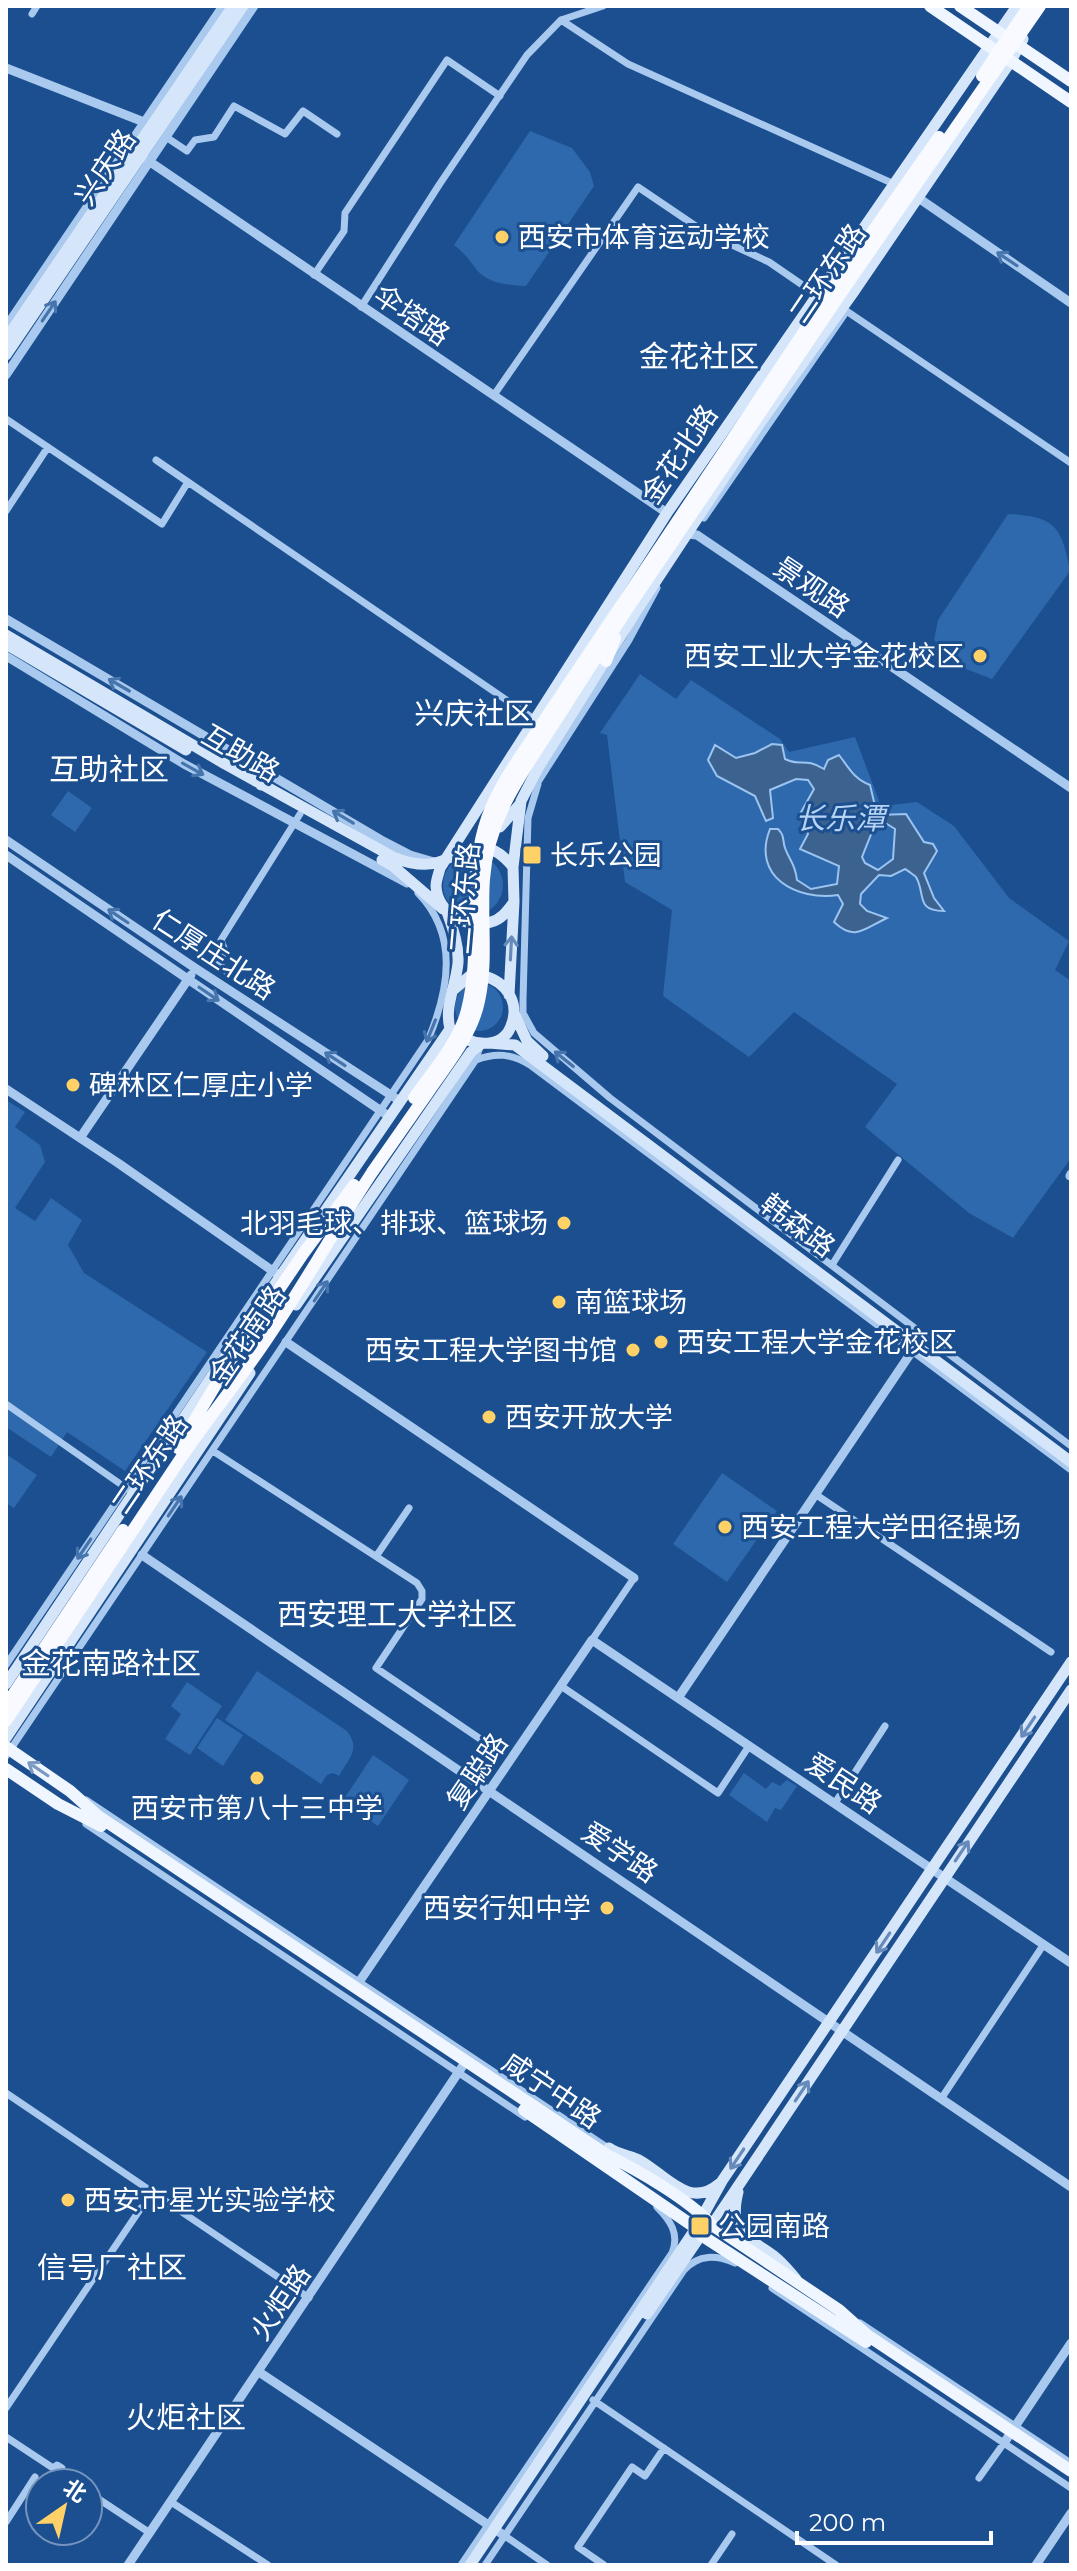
<svg xmlns="http://www.w3.org/2000/svg" width="1077" height="2571" font-family="Montserrat,'Noto Sans SC',sans-serif">
<style>
.green{fill:#2e69ad}
.water{fill:#3c6290;stroke:#9cc4f0;stroke-width:2;fill-rule:evenodd}
.lines{fill:none;stroke-linecap:round;stroke-linejoin:round}
.minor{stroke:#a9c9ee;stroke-width:7}
.tertiary{stroke:#a9c9ee;stroke-width:9}
.secondary{stroke:#d6e6fa;stroke-width:11}
.primary{stroke:#f0f6ff;stroke-width:12}
.trunk{stroke:#f8faff;stroke-width:12}
.trunk-bridge{stroke:#f8faff;stroke-width:12}
.oneway{stroke:#4674ac}
.oneway2{stroke:#668bba}
.oneway3{stroke:#7b9ac1}
.poi-dot{fill:#ffd166;stroke:#1b4f8f;stroke-width:3}
.labels{text-anchor:middle;dominant-baseline:central;stroke-width:6;stroke-linejoin:round;paint-order:stroke}
.street-label{font-size:28px;fill:#fff;stroke:#1b4f8f}
.poi-label{font-size:28px;fill:#fff;stroke:#1b4f8f;text-anchor:start}
.neighbourhood-label{font-size:30px;fill:#fff;stroke:#1b4f8f}
.water-label{font-size:30px;font-style:italic;fill:#b5d3f5;stroke:#1b4f8f}
</style>
<rect width="100%" height="100%" fill="#1b4f8f"/>
<!-- green -->
<path class="green" d="M530,131L572,148L590,172L594,186L526,286C508,285 488,284 476,269C469,259 464,253 454,245Z
M1008,514C1055,516 1062,527 1070,571L992,679L958,666L934,640L938,620Z
M640,674L676,699L691,680L780,739L789,752L855,737L881,806L917,802L954,826L1009,898L1069,941L1055,970L1071,981V1158L1013,1238L969,1213L865,1127L897,1084L794,1012L749,1057L663,996L672,910L625,882L607,735L600,733Z
M68,791L92,808L75,832L51,815Z
M443 885a30 30 0 1 1 60 0a30 30 0 1 1-60 0Z
M455 1007a24 24 0 1 1 48 0a24 24 0 1 1-48 0Z
M6,1100L25,1112L15,1127L40,1145L45,1162L15,1208L35,1221L51,1198L82,1220L68,1245L84,1273L207,1352L125,1471L67,1432L51,1457L6,1427Z
M6,1454L37,1475L14,1508L6,1503Z
M722,1473L777,1511L727,1582L673,1544Z
M257,1671L347,1731C361,1750 349,1758 339,1776L333,1773L327,1775L321,1784L225,1720Z
M187,1682L222,1706L190,1755L165,1739L181,1714L171,1706Z
M217,1718L243,1735L223,1766L197,1748Z
M373,1755L409,1780L378,1826L342,1802Z
M744,1773L766,1789L772,1782L780,1786L787,1780L797,1786L781,1810L775,1808L767,1822L729,1795Z"/>
<!-- water -->
<path class="water" d="M772,744L782,745L785,759C800,767 805,757 824,769L828,760L839,755C849,768 854,779 870,785L876,810L879,815L906,814L924,842L933,844L937,851L924,873L934,898L944,911C915,911 926,894 916,877C915,876 907,870 905,869L891,876L879,875L861,894L860,904L867,911L887,918C865,928 855,942 834,922L843,904L838,895C797,901 751,877 770,829H778C785,836 782,839 785,848C790,862 795,863 797,880L811,889L837,884L839,866L800,849L808,834L800,814L814,789L808,780L796,779L770,790L773,818L766,821L755,796L717,776L708,760L715,745L736,758L755,753ZM887,824L895,829L893,859L878,870L865,863L862,857L874,827Z"/>
<g class="lines">
<!-- minor -->
<path class="minor" d="M32,14L37,6
M561,20L628,64L894,184
M166,137L187,151L195,140L214,137L234,106L285,134L303,111L337,134
M314,275L344,231L345,213L447,60L500,96
M361,307L439,185L527,55L561,20L603,6
M494,395L638,187L706,233L769,262L817,295
M6,419L162,524L188,482L534,719
M156,460L188,482
M6,511L48,447
M704,518L844,315L842,308L1071,463
M538,784L528,818L523,1000V1013L534,1033L610,1098L1071,1446
M536,785L629,640L657,588
M230,975L218,963L225,951L221,940L300,814
M476,1060C496,1052 512,1054 530,1065L1071,1470
M832,1265L898,1160
M6,1404L129,1490
M213,1451L417,1583L422,1591V1599L376,1668L495,1749
M815,1494L1051,1652
M377,1555L409,1508
M592,1640L634,1578
M6,1665L428,1040C449,990 459,935 418,893
M561,1686L718,1793L749,1746
M6,1756L475,1061L480,1047
M86,1800L611,2150
M835,1803L885,1726
M86,1824L525,2117
M6,2093L309,2298
M941,2099L1044,1944
M772,2288L1071,2488
M860,2323L1066,2460
M593,2400L836,2565
M6,2408L141,2208
M6,2437L53,2468L57,2465L62,2468L61,2473L75,2483
M979,2478L1004,2443
M88,2492L150,2533
M171,2502L268,2565
M6,2522L35,2477
M505,2536L547,2565
M461,2565L672,2253C680,2234 670,2220 657,2207
M485,2565L684,2270C699,2254 716,2255 735,2263
M604,2565L578,2547L632,2467L645,2476L664,2448
M711,2565L732,2534"/>
<!-- tertiary -->
<path class="tertiary" d="M6,68L149,124
M137,153L667,513
M917,197L1071,303
M6,327L223,6
M6,375L254,6
M687,534L697,535L1071,788
M6,619L381,840L410,855L434,862
M6,656L184,764L407,883
M6,840L195,968L400,1101
M6,855L390,1117
M6,1089L118,1163L280,1276
M80,1138L191,975
M1070,1176L1071,1174
M286,1342L634,1578
M142,1555L1071,2187
M678,1698L921,1338
M355,1988L592,1640L1071,1963
M259,2372L505,2536
M1004,2443L1071,2343
M128,2565L466,2061
M1036,2565L1071,2513"/>
<!-- secondary -->
<path class="secondary" d="M6,339L233,6
M6,355L243,6
M6,635L225,764L395,858C408,863 425,867 439,862C470,850 487,835 513,867
M6,644L186,750
M261,785L268,772
M492,826L500,827L520,804
M382,860L393,866L443,909
M514,902C508,910 502,919 491,922C467,930 437,912 436,886C436,880 439,873 440,868L667,513L1017,6
M447,912C453,929 459,945 458,963C456,986 444,1006 450,1029C466,1045 504,1053 512,1023C521,996 497,973 471,975L452,991
M509,995L514,902L513,867L521,801L538,768L635,613L760,423L855,290L1011,61L1023,39
M514,1013L527,1041L543,1056
M489,1043L515,1045L1071,1462
M296,1305L471,1052L481,1044
M6,1684L218,1367L450,1029
M6,1738L250,1373
M609,2148C619,2155 629,2155 639,2160C665,2174 689,2210 719,2184
M738,2192C728,2232 746,2236 774,2256C783,2263 789,2271 796,2279
M647,2314L701,2235L712,2225L1071,1690
M470,2565L696,2228L722,2181L1071,1662"/>
<!-- primary -->
<path class="primary" d="M930,6L1071,102
M960,6L1071,81
M6,1747L70,1791L98,1816L607,2155C639,2171 688,2199 712,2225L839,2310L867,2335L1071,2471
M6,1769L58,1804L101,1826
M524,2110L696,2228L701,2235L866,2342"/>
<!-- trunk -->
<path class="trunk" d="M606,661L615,638
M543,722L840,278
M553,725L626,611L850,280
M178,1448L227,1366L303,1254L354,1185
M6,1705L123,1530
M6,1721L181,1458C210,1415 243,1376 271,1333C307,1280 338,1224 373,1171"/>
<!-- trunk-bridge -->
<path class="trunk-bridge" d="M982,76L1029,6
M840,278L939,137
M850,280L1040,6
M414,1098C432,1072 459,1042 467,1010C482,950 467,887 484,828C494,790 522,755 543,722
M373,1171C392,1144 410,1118 429,1091C448,1063 472,1035 479,1001C488,961 481,919 484,879C488,818 521,775 553,725"/>
</g>
<!-- one-way arrows -->
<defs><path id="oneway-shaft" d="M-6 0H5M1.5-3L5.5 0L1.5 3" fill="none" stroke-width="1.6" stroke-linecap="round" stroke-linejoin="round" transform="scale(2)"/></defs>
<g class="oneway">
<use href="#oneway-shaft" transform="translate(1007 259) rotate(-146)"/>
<use href="#oneway-shaft" transform="translate(49 311) rotate(-56)"/>
<use href="#oneway-shaft" transform="translate(119 685) rotate(-150)"/>
<use href="#oneway-shaft" transform="translate(193 769) rotate(29)"/>
<use href="#oneway-shaft" transform="translate(343 817) rotate(-149)"/>
<use href="#oneway-shaft" transform="translate(118 916) rotate(-146)"/>
<use href="#oneway-shaft" transform="translate(209 994) rotate(34)"/>
<use href="#oneway-shaft" transform="translate(431 1031) rotate(112)"/>
<use href="#oneway-shaft" transform="translate(335 1059) rotate(-147)"/>
<use href="#oneway-shaft" transform="translate(564 1059) rotate(-141)"/>
<use href="#oneway-shaft" transform="translate(321 1291) rotate(-56)"/>
<use href="#oneway-shaft" transform="translate(175 1506) rotate(-56)"/>
<use href="#oneway-shaft" transform="translate(84 1549) rotate(124)"/>
</g>
<g class="oneway2">
<use href="#oneway-shaft" transform="translate(511 948) rotate(-87)"/>
<use href="#oneway-shaft" transform="translate(1028 1727) rotate(124)"/>
<use href="#oneway-shaft" transform="translate(962 1851) rotate(-56)"/>
<use href="#oneway-shaft" transform="translate(883 1943) rotate(124)"/>
<use href="#oneway-shaft" transform="translate(802 2091) rotate(-56)"/>
<use href="#oneway-shaft" transform="translate(737 2159) rotate(124)"/>
</g>
<use class="oneway3" href="#oneway-shaft" transform="translate(38 1769) rotate(-146)"/>
<!-- markers -->
<g class="poi-dot">
<circle cx="502" cy="237" r="8"/>
<circle cx="980" cy="656" r="8"/>
<rect x="522" y="845" width="20" height="20" rx="4"/>
<circle cx="73" cy="1085" r="8"/>
<circle cx="564" cy="1223" r="8"/>
<circle cx="559" cy="1302" r="8"/>
<circle cx="661" cy="1342" r="8"/>
<circle cx="633" cy="1350" r="8"/>
<circle cx="489" cy="1417" r="8"/>
<circle cx="725" cy="1527" r="8"/>
<circle cx="257" cy="1778" r="8"/>
<circle cx="607" cy="1908" r="8"/>
<circle cx="68" cy="2200" r="8"/>
<rect x="690" y="2216" width="20" height="20" rx="4"/>
</g>
<g class="labels">
<!-- street labels -->
<g class="street-label">
<text transform="translate(105 167) rotate(-56)">兴庆路</text>
<text transform="translate(827 273) rotate(-56)">二环东路</text>
<text transform="translate(412 315) rotate(34)">伞塔路</text>
<text transform="translate(679 454) rotate(-56)">金花北路</text>
<text transform="translate(812 587) rotate(34)">景观路</text>
<text transform="translate(241 753) rotate(30)">互助路</text>
<text transform="translate(464 898) rotate(-85)">二环东路</text>
<text transform="translate(214 954) rotate(33)">仁厚庄北路</text>
<text transform="translate(798 1225) rotate(37)">韩森路</text>
<text transform="translate(247 1335) rotate(-56)">金花南路</text>
<text transform="translate(149 1464) rotate(-56)">二环东路</text>
<text transform="translate(477 1771) rotate(-56)">复聪路</text>
<text transform="translate(844 1783) rotate(34)">爱民路</text>
<text transform="translate(620 1852) rotate(34)">爱学路</text>
<text transform="translate(552 2090) rotate(34)">咸宁中路</text>
<text transform="translate(280 2302) rotate(-56)">火炬路</text>
</g>
<!-- poi labels -->
<g class="poi-label">
<text x="518" y="237">西安市体育运动学校</text>
<text x="964" y="656" text-anchor="end">西安工业大学金花校区</text>
<text x="550" y="855">长乐公园</text>
<text x="89" y="1085">碑林区仁厚庄小学</text>
<text x="548" y="1223" text-anchor="end">北羽毛球、排球、篮球场</text>
<text x="575" y="1302">南篮球场</text>
<text x="677" y="1342">西安工程大学金花校区</text>
<text x="617" y="1350" text-anchor="end">西安工程大学图书馆</text>
<text x="505" y="1417">西安开放大学</text>
<text x="741" y="1527">西安工程大学田径操场</text>
<text x="257" y="1808" text-anchor="middle">西安市第八十三中学</text>
<text x="591" y="1908" text-anchor="end">西安行知中学</text>
<text x="84" y="2200">西安市星光实验学校</text>
<text x="718" y="2226">公园南路</text>
</g>
<!-- neighbourhood labels -->
<g class="neighbourhood-label">
<text x="699" y="356">金花社区</text>
<text x="474" y="713">兴庆社区</text>
<text x="109" y="769">互助社区</text>
<text x="397" y="1614">西安理工大学社区</text>
<text x="111" y="1663">金花南路社区</text>
<text x="112" y="2267">信号厂社区</text>
<text x="186" y="2417">火炬社区</text>
</g>
<!-- water labels -->
<g class="water-label">
<text x="840" y="818">长乐潭</text>
</g>
</g>
<!-- border -->
<rect width="1077" height="2571" fill="none" stroke="#ffffff" stroke-width="16"/>
<!-- north arrow -->
<g transform="translate(64 2507) rotate(34)"><circle r="38" fill="#1b4f8f" stroke="#7695bc" stroke-width="2"/>
<path d="M0-6L14 30L0 20L-14 30Z" fill="#ffd166"/>
<text y="-12" font-size="22" font-weight="bold" text-anchor="middle" fill="#ffffff">北</text>
</g>
<!-- scale -->
<path d="M797 2531v12h194v-12" fill="none" stroke="#ffffff" stroke-width="4"/>
<text x="809" y="2531" font-size="24" fill="#ffffff" stroke="#1b4f8f" stroke-width="6" paint-order="stroke">200 m</text>
</svg>
